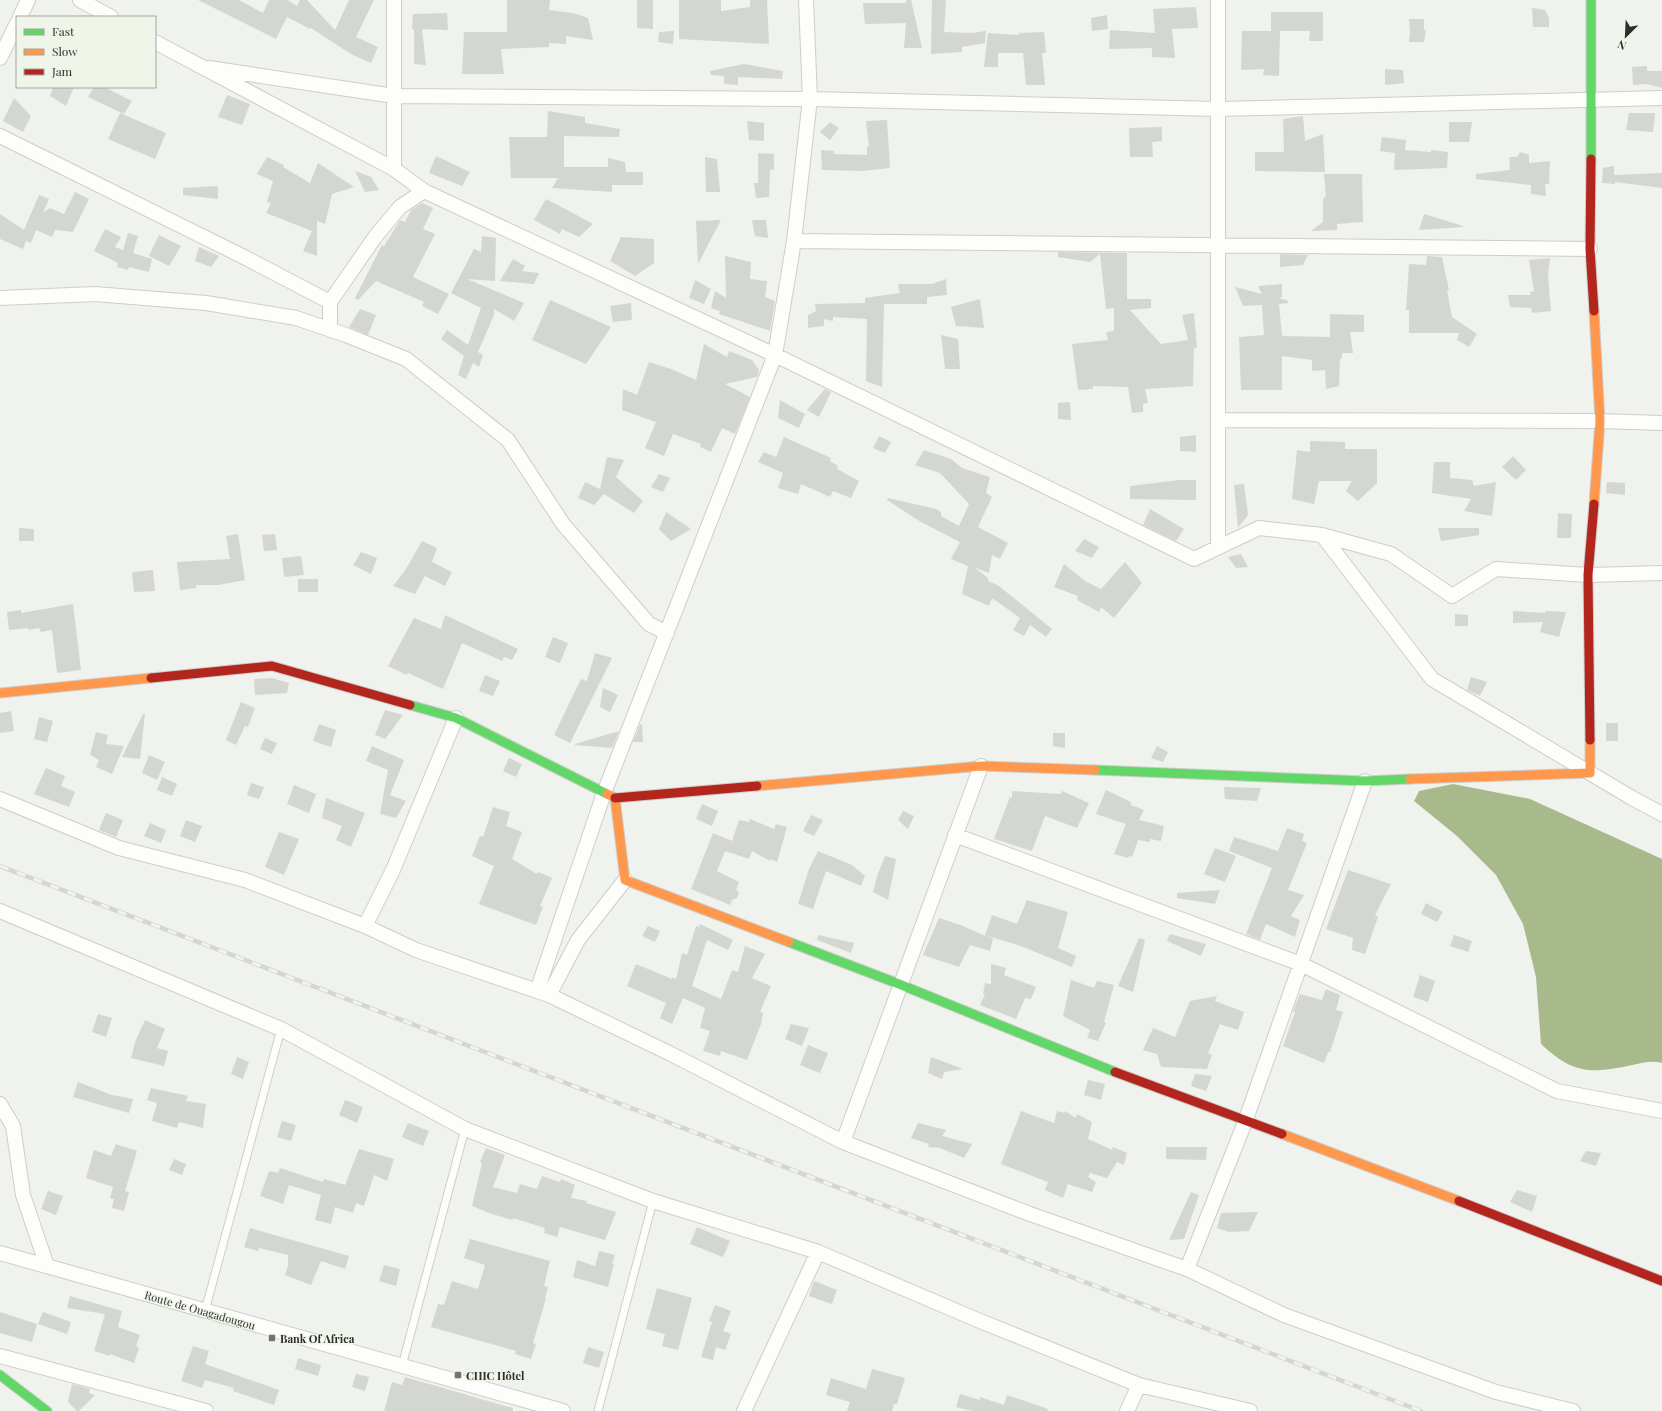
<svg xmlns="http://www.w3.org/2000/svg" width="1662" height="1411" font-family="'Playfair Display',serif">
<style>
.water{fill:#a8ba8b}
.building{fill:#d4d6d2}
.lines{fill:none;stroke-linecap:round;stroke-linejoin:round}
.lane-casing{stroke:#cdceca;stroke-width:9}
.street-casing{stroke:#cdceca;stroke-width:16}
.fast-casing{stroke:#cdceca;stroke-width:11}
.slow-casing{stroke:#cdceca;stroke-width:11}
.jam-casing{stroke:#cdceca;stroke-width:11}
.lane{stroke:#fdfdfc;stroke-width:7}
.street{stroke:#fdfdfc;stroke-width:14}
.fast{stroke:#63d668;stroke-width:9}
.slow{stroke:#ff974d;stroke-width:9}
.jam{stroke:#b3261e;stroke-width:9}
.rail-casing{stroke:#d4d5d4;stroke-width:4.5}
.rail{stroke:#f0f5ea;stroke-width:3;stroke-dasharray:9;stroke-linecap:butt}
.poi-dot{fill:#71736f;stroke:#f0f5ea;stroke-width:1.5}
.labels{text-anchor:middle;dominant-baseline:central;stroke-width:3;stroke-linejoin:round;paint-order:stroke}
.street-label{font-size:11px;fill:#2d2f2b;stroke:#f0f5ea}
.poi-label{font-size:11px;font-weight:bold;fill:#2d2f2b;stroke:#f0f5ea;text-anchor:start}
</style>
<rect width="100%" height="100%" fill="#f0f2ed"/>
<!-- water -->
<path class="water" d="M1453,784L1530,799L1662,859V1063C1652,1060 1642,1063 1632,1065C1590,1074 1573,1074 1541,1044L1536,977L1523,924L1496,875L1457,836L1414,801L1419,791Z"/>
<!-- building -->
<path class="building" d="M198,0H239L263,13L269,0H288L297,6L300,0H307L335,30L349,0H374L356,37L378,47L371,63L351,54L311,28L310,29L287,17L276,39Z
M507,0H550L549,10L573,13L588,18L593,40L566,36V44L549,43V47L501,49L504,74H462L464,32H507Z
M637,0H653V29L637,28Z
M679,0H721V11L750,7V0H767L769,44L679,39Z
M907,0H911L922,48H904L906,23L865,24L863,3H906Z
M932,0H946L944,32L972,33L986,31L985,43L962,47V52L931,54Z
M1196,7L1198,28L1172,29L1175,58L1152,57V48L1109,49L1110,30L1155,33L1153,9Z
M1532,8L1545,10L1549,18V27H1533Z
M1271,12H1323V41H1309L1310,31H1271Z
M447,13L448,30L422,29L426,65L414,64V29H417H412L413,14Z
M1107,15L1108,29L1092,31L1091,18Z
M1409,19H1424V30H1426L1424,42H1409L1410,32Z
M674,31L673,44L658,42L659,32Z
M1242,31H1280L1279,76L1263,75L1264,69L1241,70Z
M1044,32L1046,53H1042L1045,85H1026L1023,53H998V67H984L988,33L1019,35V33Z
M744,64L783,71L782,79L738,77V85L724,84V76L711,75L710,71Z
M1647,66V71H1662V88L1646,84L1633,85L1632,67Z
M1385,69L1403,70L1404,83L1385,85Z
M53,87H74L66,106L50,96Z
M94,87H104L132,101L124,114L88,97Z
M227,95L250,104L242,125L218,117Z
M14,98L31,116L23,132L3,121Z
M548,111L585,117V123L620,129L619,137L564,136V167H608V158L625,162L626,172H643V185H612V192L552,188L558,178H511L509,137H547Z
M120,113L166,133L155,159L108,139Z
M1629,113H1655L1653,132L1626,130Z
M1303,116L1305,141L1323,134L1325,172L1255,171V152H1284L1283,119Z
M887,120L890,168L862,171L822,170L821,150L834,151V154L867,155V146L869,147L866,121Z
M747,121L764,123V141L749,140Z
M830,122L839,128L830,140L820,132Z
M1449,122H1472L1469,142H1449Z
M1162,127V141L1152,142L1153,157H1130L1129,128Z
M1382,137L1406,140L1405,150L1431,152V150L1448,152L1447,168L1394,170L1395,153L1380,151Z
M1520,152L1529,155V163L1550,161L1549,184H1545L1546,196L1531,194V185L1476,179V174L1510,170L1509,157H1517Z
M758,153L774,154V170L770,169L769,197L756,198L754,183H758Z
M436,156L470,172L462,186L429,173Z
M267,157L284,165L283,167L310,183L318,163L354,187L332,194L325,224L317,221V256L303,251L312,231L266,213L271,203L267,202L273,181L257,174Z
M705,157L717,159L720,192H706Z
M1614,166V175L1662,173V188L1615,182V184L1602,183L1603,168Z
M355,171L371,177L379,190L365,192Z
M1324,174H1362L1363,222L1337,224V230L1311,231L1323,222V198L1326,197Z
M218,186V199L183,195V188Z
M75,192L89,199L73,232L55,230L52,237L36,230L31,243L26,241L23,249L0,239V214L24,230L39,195L49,199L43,213L50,208L64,214Z
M546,199L569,211L593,224L579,237L562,229L560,234L534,220Z
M422,203L433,208L423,229L435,234L413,277L449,294L438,314L422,306L424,302L376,281L358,300L355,298L382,245L384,246L400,220L405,222L411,210Z
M1424,214L1463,226V227L1419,230Z
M721,220L698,264L696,221Z
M752,220H766L768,238L755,236Z
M105,229L121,237L115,247L123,250L128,233L138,236L133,253L152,259L149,272L129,267L128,270L117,267L118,263L94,251Z
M159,235L181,246L169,266L149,256Z
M482,236L496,238L495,281L467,279L524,303L514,321L494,309V315L478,352L483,355L479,367L473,363L466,379L458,375L464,356L441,339L447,330L468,345L481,308L451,293L474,249L481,252Z
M621,237L654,239V263L635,276L610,261Z
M199,247L219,256L211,267L195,261Z
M1058,252L1127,253V299H1151V308L1130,310L1161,344L1188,340L1182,315L1194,313L1197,348H1194L1193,386L1145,389L1148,403L1143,404V412L1132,413L1128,387L1093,386V389L1078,390L1072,344L1108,340L1106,332L1114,331V308L1106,309L1100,254L1090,262L1058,257Z
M1280,254L1308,255L1303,265L1280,267Z
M725,256L751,262L750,279L767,281L765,297L775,301L770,331L719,314L720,311L711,308L715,291L726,298Z
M1427,256L1442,257L1449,290H1447L1452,317L1477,334L1469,347L1457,340L1459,333H1409V310H1406L1409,264L1426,265Z
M1550,258L1548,276L1551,311L1532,313L1531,308L1510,307L1508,295H1531L1530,292L1534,291L1529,260Z
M513,259L525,266L522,271L539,273L534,284L500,281Z
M946,279L947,295L927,297V304H884L882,387L866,381L867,319L833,317V321L824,319V326L808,328V315L816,311L815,304L865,303V298L900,293L898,284H932Z
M695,280L711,289L704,304L689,298Z
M1282,284V297L1279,298L1288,301V303L1279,304L1282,336L1330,337V314L1364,315V332H1350L1353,353H1342V359L1340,358L1339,386L1326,389L1325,370L1312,371V360L1282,356V390H1241L1239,337L1264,335L1262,305L1243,306L1235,287L1262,294L1258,286Z
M980,299L984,328L956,326L951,307Z
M550,300L611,327L586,364L532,340Z
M631,303L632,320L613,322L610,306Z
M360,309L376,315L368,335L349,327Z
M941,335L958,339L960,369H945Z
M704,344L727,357L729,351L752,360L759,370L757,377L725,384L750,397L735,434L722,428L711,452L700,447L701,444L673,434L664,456L645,448L656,422L622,410L623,389L637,395L649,362L671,369L696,380Z
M825,389L831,392L819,417L807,410Z
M780,400L805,414L799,428L778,418Z
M1070,402L1071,420L1058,419V403Z
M1196,435V452L1180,451V437Z
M879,436L891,442L885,453L873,448Z
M784,437L831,458L830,461L838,466L837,469L859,481L851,498L833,491L830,497L801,484L798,494L778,488L783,473L758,462L764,452L776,457Z
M1310,441L1345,442V449H1377V483L1358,501L1346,491L1352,481H1319L1314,504L1292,499L1297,450L1310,452Z
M924,450L951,459L962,468L990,477L986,493L992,497L978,527L1008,543L1000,559L992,555L989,573L974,567L988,578V581L999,586L1052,629L1046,637L1030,625L1024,636L1013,630L1020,618L992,598L989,606L962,594L968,566L951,559L960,542L921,522L887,500L888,498L936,509L941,512V516L959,526L969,504L940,473L915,465Z
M1513,456L1526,470L1516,480L1502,467Z
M607,457L624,460L616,477L643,501L634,513L604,494L594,505L578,498L585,482L600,489Z
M1434,462H1450V478L1472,480L1474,486L1496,482L1492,516L1464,511L1471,499L1432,493Z
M659,474L670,478L663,492L651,487Z
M1180,480H1196V500L1130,499V486Z
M1607,482L1625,483V495L1606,493Z
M1244,484L1248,515L1238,528L1234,485Z
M1150,509L1184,529L1176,541L1143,525Z
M666,512L691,529L671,541L659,529Z
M1558,513L1572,514L1571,538H1557Z
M19,528L34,529V541H19Z
M1438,528H1479V535L1441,541Z
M238,534L245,580L218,585H196V588L180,590L177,562L230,559L226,536Z
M275,534L277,550L264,551L262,535Z
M1084,539L1099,547L1092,558L1075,551Z
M422,541L437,548L432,562L452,572L445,586L425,576L415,594L393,586L406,569Z
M361,552L377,558L371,574L353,565Z
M1241,554L1248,567L1236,568L1228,557Z
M301,556L304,575L284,577L282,558Z
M1125,562L1142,583L1114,618L1101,607L1099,612L1077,600L1078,596L1054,587L1064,564L1085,581L1101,589Z
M153,570L155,591L134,592L132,572Z
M298,579H318V592H298Z
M73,604L81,670L57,673L52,630L41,632L39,628L28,630V628L9,630L7,612L21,610V613Z
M1513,611L1545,613L1546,611L1566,612L1559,637L1540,632L1543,622L1513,623Z
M1455,614L1468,615V626H1455Z
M445,615L518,649L512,660L504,657L502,661L462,643L443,689L408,673L407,675L388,666L414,618L441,629Z
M553,637L568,643L560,663L545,657Z
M595,653L612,658L570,743L554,735L581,679L587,681Z
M485,675L500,681L493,696L479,691Z
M1471,677L1487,682L1480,696L1467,690Z
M272,678L289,683L287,693L255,695L254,679Z
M603,688L618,695L610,712L600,707Z
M241,702L255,708L248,727L245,726L236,745L226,740Z
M385,710L403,715L385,739L375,735Z
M11,711L14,731L0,733V713Z
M143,714H145L140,759L122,757Z
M39,717L53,721L47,742L34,739Z
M1606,723H1618V741H1606Z
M319,724L336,730L331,747L313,741Z
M642,724L643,742H633L640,725Z
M619,731L612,748L575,745V744Z
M96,732L108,735L106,744L124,746L112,774L96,767L99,760L90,755Z
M1053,733H1065V748L1053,746Z
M265,738L277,743L272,754L260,749Z
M372,746L404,760L390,795L406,801L396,818L380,814L388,770L366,761Z
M1157,746L1168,752L1163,762L1151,758Z
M149,755L165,762L157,780L142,773Z
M509,758L522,764L516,777L503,771Z
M46,768L65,776L61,786L75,792L69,807L34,794Z
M162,777L177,784L172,796L157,790Z
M251,783L264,787L259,799L247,795Z
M294,785L316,794L309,813L287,804Z
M1224,787L1261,788L1257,801L1225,799Z
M1106,790L1131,802V805L1144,810L1139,820L1164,826L1161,841L1150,839V842L1138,840L1132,857L1129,856L1128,858L1114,854L1126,824L1096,814Z
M1012,791L1061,794L1062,791L1089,803L1077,828L1045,816L1032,851L994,839L1010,797L1012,798Z
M326,798L365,813L351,847L336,840L342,826L322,818Z
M702,804L718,811L712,826L696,819Z
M493,807L510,812L506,826L522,832L512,859L537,874L538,872L552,878L540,906L543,907L536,925L479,904L494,866L472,856L480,836L483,837Z
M903,811L914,816L908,829L898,820Z
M106,813L123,820L116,837L99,830Z
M811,815L823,820L814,836L803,831Z
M750,819L774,829L776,824L787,827L777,862L771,859L770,861L752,851L749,859L725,851L717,871L739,882L736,890L739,892L737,898L732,900L730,905L691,889L713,833L732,841L739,820L749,822Z
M186,820L202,826L195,842L180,836Z
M150,823L166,830L161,843L144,836Z
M1287,828L1304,834L1302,841L1307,843L1288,890L1304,895L1291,916L1300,920L1295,937L1266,924L1260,940L1246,934L1272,868L1229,851L1234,837L1278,851Z
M279,832L299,839L284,875L265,867Z
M1215,848L1236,856L1225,882L1204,874Z
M818,851L852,865L865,876L861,886L826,871L813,909L798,904L809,869Z
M885,856L896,859L888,900L873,892L877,876Z
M1348,870L1391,884L1375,915L1378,917L1365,954L1352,950L1353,938L1326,929Z
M1220,890L1215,904L1177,898V893Z
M1027,900L1068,912L1058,948L1076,956L1072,967L1021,946L987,936L993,939L990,951L970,945L959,967L923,955L939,918L963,926L985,936L992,915L1017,924Z
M1426,903L1443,912L1437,922L1421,914Z
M700,924L733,940L728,950L707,940L692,986L721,999L732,970L738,972L745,946L765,954L752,978L771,986L760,1012L763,1013L761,1024L747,1060L721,1051L720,1056L703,1051L710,1031L700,1028L705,1008L683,998L672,1024L660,1018L666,1003L627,986L636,964L672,979L673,977L676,979L682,953L687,955L696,926L699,927Z
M648,926L660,931L655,942L642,936Z
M1170,934L1206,944L1201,956L1167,941Z
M818,935L854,943L851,953L817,940Z
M1454,935L1472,941L1468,952L1450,946Z
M1139,938L1145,940L1133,992L1118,986Z
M991,964L1006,968L1004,975L1036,987L1031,999L1025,998L1016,1019L980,1005L985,994H983L985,983L991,984Z
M1420,975L1435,981L1428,1002L1413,997Z
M1071,980L1094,988L1097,981L1114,985L1104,1022L1106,1023L1098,1041L1087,1038L1090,1030L1063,1016Z
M1326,989L1340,995L1336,1010L1343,1012L1330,1052H1328L1324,1063L1283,1046L1295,1012L1293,1011L1300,994L1322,1000Z
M1217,996L1215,1001L1244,1012L1238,1030L1220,1024L1208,1053L1212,1055L1207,1069L1161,1067L1157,1054L1143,1050L1153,1028L1175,1037L1190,1001Z
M98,1014L112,1018L106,1037L92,1032Z
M145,1020L165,1029L157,1048L168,1051L164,1066L131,1058L135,1042Z
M791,1024L809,1028L802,1046L785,1039Z
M808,1045L828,1053L820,1073L800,1065Z
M237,1057L249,1062L243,1079L231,1074Z
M931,1057L963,1069L944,1072L942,1079L928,1073Z
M1195,1074L1212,1076L1206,1091L1191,1086Z
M1088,1080L1105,1084L1101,1100L1084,1095Z
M78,1082L112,1095L133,1099L129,1113L73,1097Z
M151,1088L188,1096L186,1101L206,1104L203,1128L179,1122L177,1128L152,1121L157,1103L147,1100Z
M345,1100L363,1107L357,1123L339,1115Z
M1021,1111L1054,1123L1057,1111L1064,1113L1065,1111L1076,1118L1077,1114L1092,1122L1088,1139L1112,1150L1113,1147L1127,1153L1124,1165L1117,1162L1107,1178L1090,1173L1088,1177L1096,1182L1092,1192L1068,1184L1063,1198L1045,1190L1048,1182L1001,1164Z
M282,1121L296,1125L291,1141L277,1137Z
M408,1123L429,1131L423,1146L402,1137Z
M918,1123L946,1130L942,1136L972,1144L964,1158L940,1148L928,1147L929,1144L911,1138Z
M116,1144L137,1151L125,1191L129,1192L124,1211L112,1208L114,1199L110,1198L113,1187L86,1178L94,1150L111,1156Z
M1166,1147H1207L1206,1160L1166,1159Z
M486,1148L505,1155L493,1187L517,1193L520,1184L537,1189L542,1176L560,1182L561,1179L575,1185L571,1198L587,1201L586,1203L616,1212L605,1240L560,1227L557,1237L544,1233L545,1228L513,1218V1220L492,1214L472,1206L482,1163L480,1162Z
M359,1149L394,1159L387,1181L374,1175L364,1206L356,1203L353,1213L335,1207L331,1224L315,1220L321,1195L289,1185L283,1204L260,1196L269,1171L278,1173L280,1168L323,1182L324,1179L345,1185Z
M1586,1151L1601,1153L1596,1166L1580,1161Z
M174,1159L186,1164L182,1175L169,1170Z
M1517,1190L1537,1196L1532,1212L1510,1202Z
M48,1191L63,1196L56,1215L41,1209Z
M1191,1192L1199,1195L1184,1239L1169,1240Z
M1258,1212L1249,1231L1229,1232L1217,1228L1221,1213Z
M697,1227L730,1241L723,1257L690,1244Z
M250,1228L349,1256L345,1269L321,1261L311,1285L285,1275L288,1266V1255L259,1248L258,1251L244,1247Z
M470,1239L550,1261L544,1286L548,1287L545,1298H546L533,1343L536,1344L531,1359L515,1354L516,1351L431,1327L438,1304L444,1305L452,1281L478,1289L485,1265L464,1258Z
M599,1251L615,1255L612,1264H614L608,1287L573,1277L577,1260L595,1266Z
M384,1265L400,1269L396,1286L379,1281Z
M814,1281L837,1290L832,1304L809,1296Z
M657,1288L692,1298L678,1350L662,1346L665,1334L646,1329Z
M70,1296L122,1311L118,1327L140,1335L136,1346L139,1348L134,1363L110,1354V1356L94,1351L105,1314L67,1308Z
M715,1305L731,1311L723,1331L731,1334L725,1350L716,1347L713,1360L701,1357L712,1322L709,1321Z
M0,1312L37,1324L32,1342L0,1333Z
M43,1312L71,1322L67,1334L38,1324Z
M193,1346L209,1351L205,1364L279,1390L274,1405L233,1391L234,1388L205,1380L202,1388L181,1381Z
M588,1347L604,1352L599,1368L583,1363Z
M298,1358L321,1365L318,1376L295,1369Z
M872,1369L905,1378L897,1404H894L892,1411H847L850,1402L826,1395L831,1378L866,1389Z
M356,1374L369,1377L365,1391L352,1387Z
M405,1377L513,1408V1411H384L392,1382L402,1385Z
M72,1384L90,1389L89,1393L95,1395L79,1411H77L68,1402Z
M960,1394L980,1400V1397L1004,1405L1007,1395L1048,1409V1411H972L956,1407Z"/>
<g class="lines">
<defs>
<path id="lane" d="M205,1311L281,1029
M402,1366L465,1129
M598,1411L653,1201"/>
<path id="street" d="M80,0L111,17
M1218,0V547
M20,17L28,0
M155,42L394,169L424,191L775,355L1194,559L1259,528L1322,535L1432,679L1632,798L1662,814
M0,58L17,23
M209,68L394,96L810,99L1217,109L1662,98
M0,136L244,257L330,302
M394,169V0
M794,241L1590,249
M0,298L95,294L206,303L296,318L346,335L406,359L508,440L563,524L649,624L667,633
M330,330V302L375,237L400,207L424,191
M1218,420L1600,421L1662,423
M1322,535L1391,554L1452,596L1496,569L1588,575L1662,573
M0,799L119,848L245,880L365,926L416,950L549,995L671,1054L843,1142L1030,1214L1187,1269L1284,1315L1496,1392L1573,1411
M955,835L1301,964L1557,1091L1662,1111
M0,911L281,1029L465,1129L653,1201L818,1252L980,1321L1139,1385L1250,1411
M365,926L393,870L456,718
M537,991L604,793L775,355L794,241L810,99L806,0
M549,995L578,940L625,880
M0,1104L13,1126L23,1195L47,1266
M843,1142L981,766
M0,1253L563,1411
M1187,1269L1245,1122L1365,781
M0,1356L206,1411
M744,1411L818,1252
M1127,1411L1139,1385"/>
<path id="fast" d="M1591,0V159
M410,705L456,718L607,794
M1095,770L1365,781L1410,779
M789,942L899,984L1115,1072
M0,1375L47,1411"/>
<path id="slow" d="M1594,504L1600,421L1594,311
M0,693L151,678
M1410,779L1590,773V740
M757,786L981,766L1095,770
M607,794L615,798L625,880L789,942
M1282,1134L1459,1201"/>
<path id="jam" d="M1591,159L1590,249L1594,311
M151,678L272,666L410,705
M1590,740L1588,575L1594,504
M615,798L757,786
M1115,1072L1282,1134
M1459,1201L1662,1281"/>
</defs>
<!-- lane casing -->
<use href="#lane" class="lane-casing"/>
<!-- street casing -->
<use href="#street" class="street-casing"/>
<!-- fast casing -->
<use href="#fast" class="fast-casing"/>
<!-- slow casing -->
<use href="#slow" class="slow-casing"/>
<!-- jam casing -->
<use href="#jam" class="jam-casing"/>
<!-- lane -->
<use href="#lane" class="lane"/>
<!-- street -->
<use href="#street" class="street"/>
<!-- fast -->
<use href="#fast" class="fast"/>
<!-- slow -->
<use href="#slow" class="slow"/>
<!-- jam -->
<use href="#jam" class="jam"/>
<defs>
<path id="rail" d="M0,866L1421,1411"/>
</defs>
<!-- rail casing -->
<use href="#rail" class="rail-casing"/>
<!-- rail -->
<use href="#rail" class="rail"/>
</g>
<!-- markers -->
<g class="poi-dot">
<rect x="268" y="1334" width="8" height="8" rx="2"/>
<rect x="454" y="1371" width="8" height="8" rx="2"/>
</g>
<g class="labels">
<!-- street labels -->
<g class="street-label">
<text transform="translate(200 1310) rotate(16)">Route de Ouagadougou</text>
</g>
<!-- poi labels -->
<g class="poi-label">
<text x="280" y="1338">Bank Of Africa</text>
<text x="466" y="1375">CHIC Hôtel</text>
</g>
</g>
<!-- legend -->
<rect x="16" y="16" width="140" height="72" fill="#f0f5ea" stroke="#a2a69e"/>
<rect x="24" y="29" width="20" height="6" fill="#63d668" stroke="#a2a69e"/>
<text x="52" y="36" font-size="12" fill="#2d2f2b">Fast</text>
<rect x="24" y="49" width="20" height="6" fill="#ff974d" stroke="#a2a69e"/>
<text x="52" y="56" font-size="12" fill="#2d2f2b">Slow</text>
<rect x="24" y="69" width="20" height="6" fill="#b3261e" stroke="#a2a69e"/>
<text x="52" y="76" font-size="12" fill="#2d2f2b">Jam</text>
<!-- north arrow -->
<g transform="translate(1626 36) rotate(204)" stroke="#f0f5ea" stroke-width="3" paint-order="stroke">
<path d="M0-3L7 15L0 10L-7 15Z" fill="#2d2f2b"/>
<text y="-6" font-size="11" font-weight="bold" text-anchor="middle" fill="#2d2f2b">N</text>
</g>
</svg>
